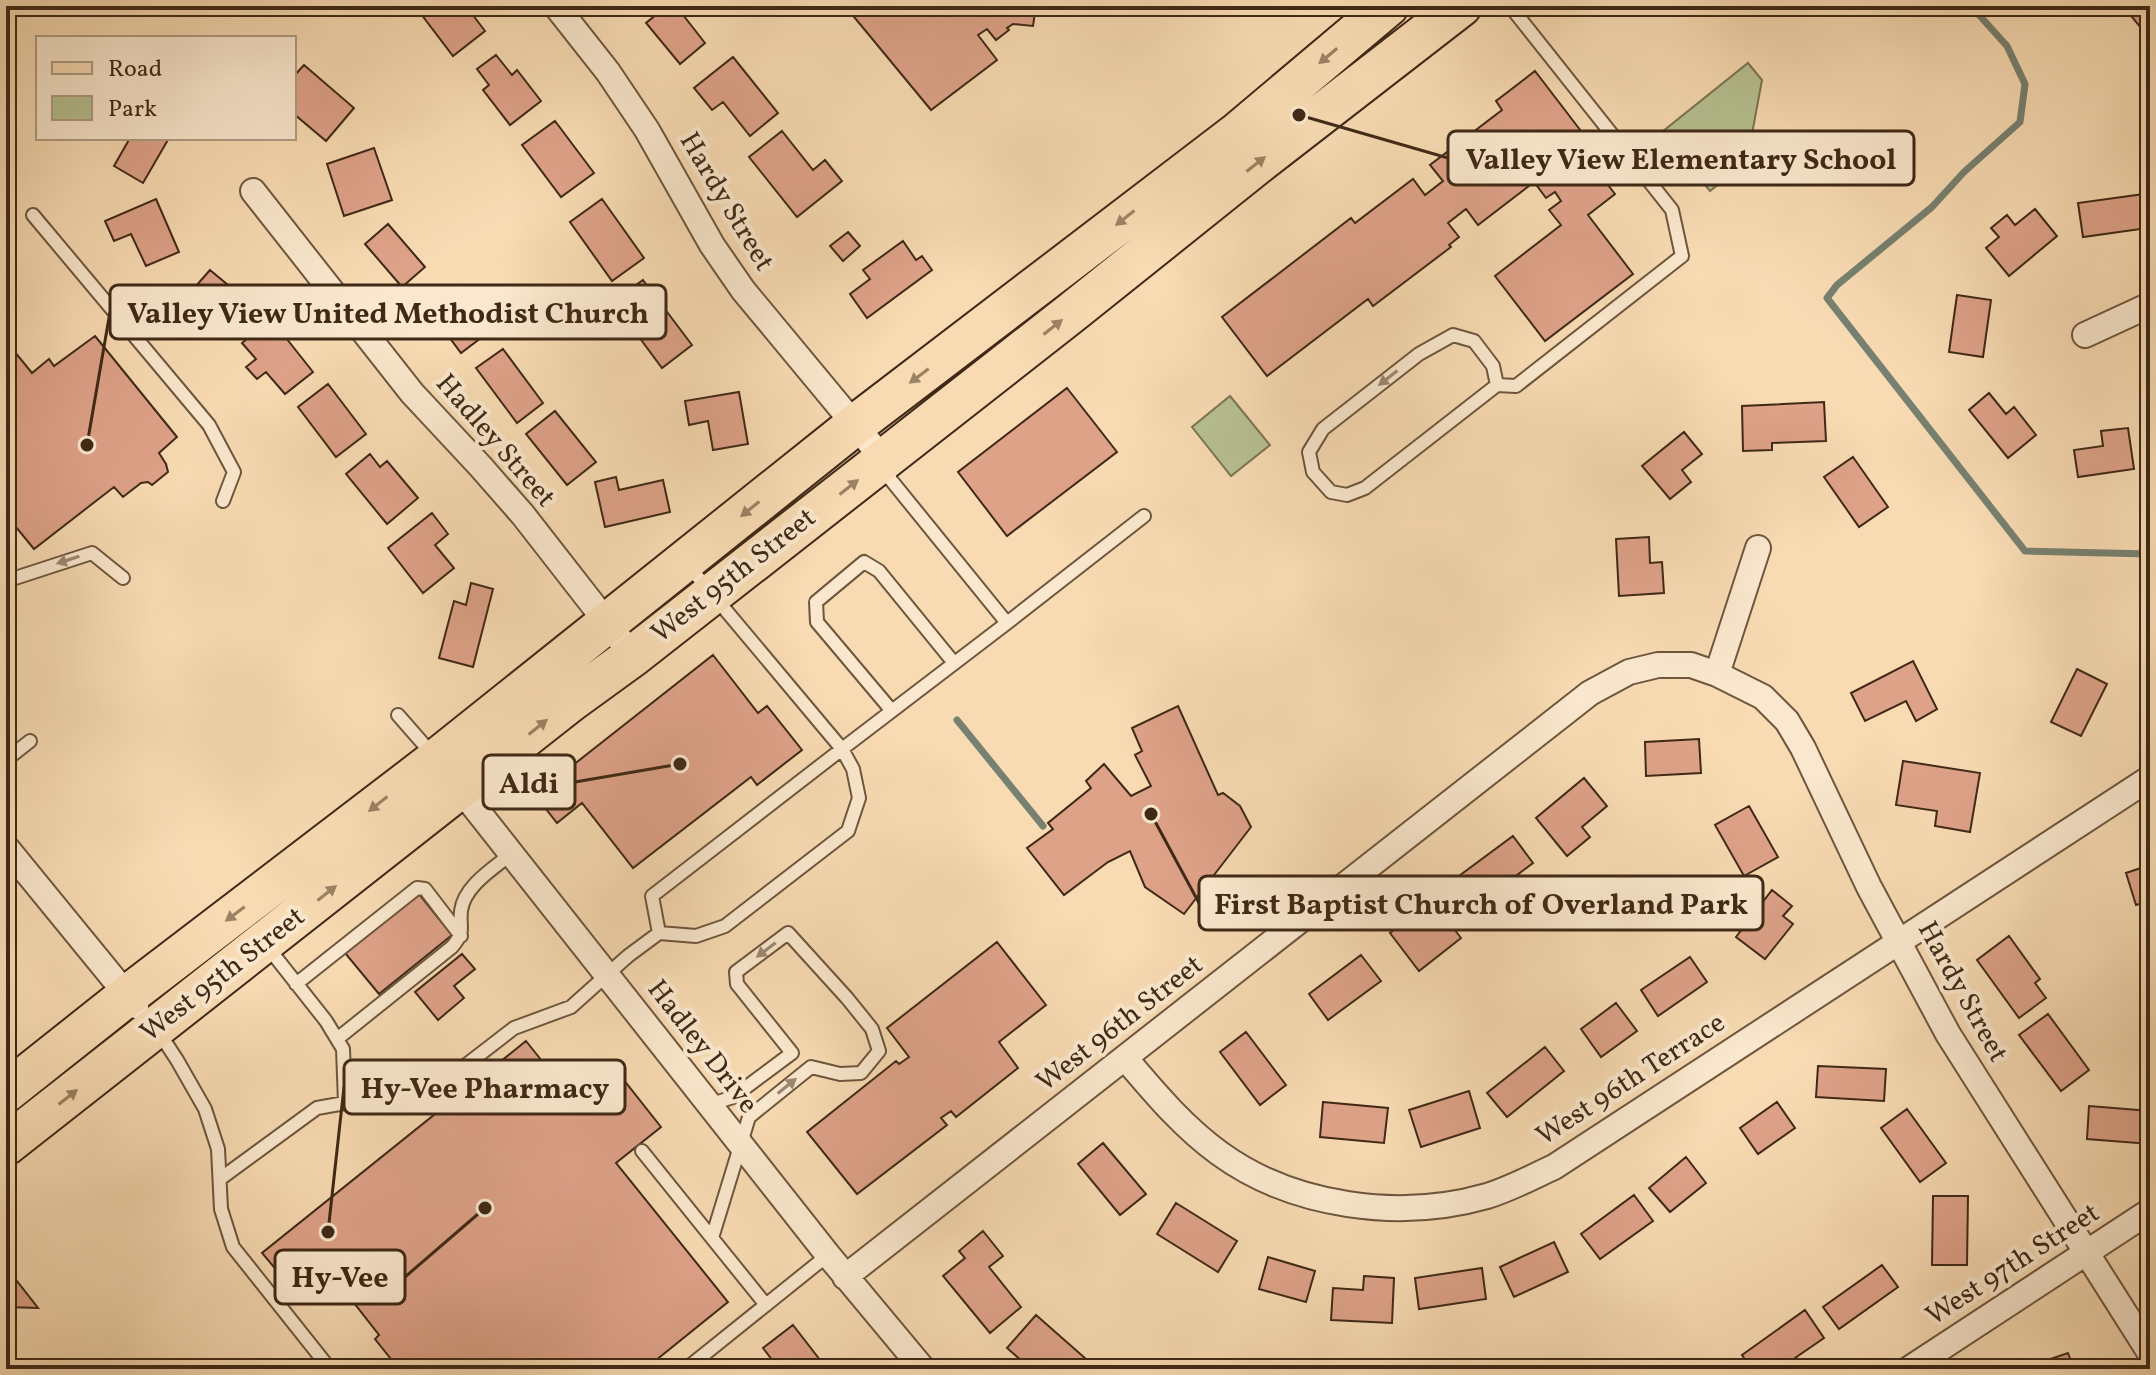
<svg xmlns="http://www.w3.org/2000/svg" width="2156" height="1375" font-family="Vollkorn,serif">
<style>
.green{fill:#b7c192;stroke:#7b7554;stroke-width:2}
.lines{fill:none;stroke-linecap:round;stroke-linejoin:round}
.stream{stroke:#778171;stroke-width:7}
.building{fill:#dea289;stroke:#3f2916;stroke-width:2}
.lane-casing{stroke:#6d563d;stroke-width:16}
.street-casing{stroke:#6d563d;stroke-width:28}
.primary-casing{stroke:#3f2916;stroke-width:44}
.lane{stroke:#fae8ce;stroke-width:12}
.street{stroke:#fae8ce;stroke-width:24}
.primary{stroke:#f8dbb3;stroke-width:40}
.oneway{fill:#9c8264}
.oneway2{fill:#9c8872}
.labels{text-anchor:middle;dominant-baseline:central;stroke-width:8;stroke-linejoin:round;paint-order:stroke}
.street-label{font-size:28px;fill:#3f2916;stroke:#fae8ce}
.leader{fill:none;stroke:#3f2916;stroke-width:3}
.callout-dot{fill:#3f2916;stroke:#fae8ce;stroke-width:3}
.callout{fill:#fae8ce;stroke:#3f2916;stroke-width:3}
.callout-label{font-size:30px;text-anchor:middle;font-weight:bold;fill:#3f2916}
</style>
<rect width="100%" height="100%" fill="#f8dbb3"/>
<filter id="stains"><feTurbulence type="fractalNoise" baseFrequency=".0025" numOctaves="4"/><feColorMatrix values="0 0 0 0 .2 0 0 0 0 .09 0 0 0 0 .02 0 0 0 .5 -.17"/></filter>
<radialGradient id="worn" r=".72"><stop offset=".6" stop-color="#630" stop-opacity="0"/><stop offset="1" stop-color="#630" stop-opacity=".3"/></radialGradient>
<!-- green -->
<path class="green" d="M1748,63L1762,80L1747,161L1710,191L1662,132Z
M1230,396L1270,445L1231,476L1192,427Z"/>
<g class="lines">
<!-- stream -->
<path class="stream" d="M1971,6L2007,46L2025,84L2020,122L1964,172L1932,207L1837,285L1827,298L2025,551L2150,554
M957,720L1043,826"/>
</g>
<!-- building -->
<path class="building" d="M415,6H466L485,31L453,56Z
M667,6H676L705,43L680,64L646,23Z
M845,6H1036L1033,26L1013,24L1007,28L1009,30L996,40L987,29L978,35L997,60L931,110Z
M2133,6H2150V39L2127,11Z
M496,55L512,75L517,70L541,101L510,125L483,90L489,85L477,69Z
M733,57L778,113L750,136L723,102L712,110L694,88Z
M304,65L354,108L326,141L294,114V76Z
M1535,71L1607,165L1598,172L1615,194L1588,215L1633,274L1545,341L1495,276L1561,225L1549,210L1561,201L1555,192L1546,198L1534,182L1478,225L1466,209L1448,223L1459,237L1449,245L1451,247L1373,306L1368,299L1267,376L1222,317L1351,218L1355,223L1413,179L1425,195L1443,181L1430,165L1502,110L1496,101Z
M555,121L594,173L561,197L522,145Z
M782,131L813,170L825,160L842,181L797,217L749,157Z
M130,138H169L143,183L114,166Z
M374,148L392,200L344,216L327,164Z
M2144,194L2148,228L2083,237L2078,203Z
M156,199L179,252L146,266L131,234L114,241L105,221Z
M602,199L644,258L612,281L570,222Z
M2035,209L2057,236L2009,276L1986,248L1999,237L1991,228L2007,215L2015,225Z
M388,224L425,267L402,287L365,244Z
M848,232L860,246L843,261L830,246Z
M903,241L916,260L922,256L932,270L867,318L850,294L870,279L863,270Z
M210,270L246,300L225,325L189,294Z
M643,280L692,345L662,368L613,302Z
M462,285L494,328L461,353L429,310Z
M1957,295L1991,300L1983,357L1949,352Z
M271,319L313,372L285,394L266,372L257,379L246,367L256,359L242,343Z
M95,336L177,437L159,453L166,464L168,472L152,485L148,482L141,483L123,497L114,487L34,549L6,515V341L32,373L49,359L54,366Z
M503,349L543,403L517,423L476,368Z
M328,384L366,434L336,457L298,407Z
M1067,388L1117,452L1007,536L958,472Z
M739,392L748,444L713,450L708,421L689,425L685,401Z
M1989,393L2006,414L2014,407L2036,435L2008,458L1969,410Z
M1824,402L1826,441L1772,443V450L1743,451L1742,406Z
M555,411L596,462L567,485L526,434Z
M2128,428L2134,469L2078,477L2074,450L2103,446L2101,431Z
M1684,432L1702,454L1682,470L1691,482L1670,499L1642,466Z
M370,454L380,467L387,461L418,498L387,524L346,474Z
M1853,457L1888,507L1859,527L1824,477Z
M616,477L619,490L663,480L670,512L605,527L595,482Z
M432,513L448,534L435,545L454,568L423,593L388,548Z
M1649,537L1650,563L1662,562L1664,593L1619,596L1616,539Z
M471,583L493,589L473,667L439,658L454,601L466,605Z
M713,655L758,713L767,706L802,750L757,785L751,777L633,868L582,803L557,823L535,795Z
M1913,661L1937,709L1916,721L1906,701L1865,721L1851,693Z
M2077,669L2107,684L2081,736L2051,722Z
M1178,706L1218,795L1223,793L1240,806L1251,827L1184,914L1145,887L1130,851L1108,862L1064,895L1027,848L1053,829L1048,823L1091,788L1086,781L1104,764L1131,796L1151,786L1135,755L1142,751L1132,728Z
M1699,739L1701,773L1646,776L1645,742Z
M1903,761L1980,773L1970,832L1935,826L1937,811L1896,805Z
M1584,778L1607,806L1582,827L1590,837L1567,856L1536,818Z
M1749,806L1778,857L1744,876L1715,825Z
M1513,836L1533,863L1480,903L1459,876Z
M2150,865V901L2136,905L2126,873Z
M1772,890L1792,906L1783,916L1793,924L1765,959L1736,937Z
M419,894L452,935L379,994L345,953Z
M1441,912L1461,938L1419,971L1390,933L1412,916L1421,927Z
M2009,936L2040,979L2035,983L2046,998L2019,1018L1977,960Z
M997,942L1046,1005L999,1042L1018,1068L956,1117L951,1111L941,1118L947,1125L857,1194L807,1132L896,1061L899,1064L909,1057L887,1028Z
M462,954L475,969L454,986L464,998L438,1020L415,992Z
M1361,955L1381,981L1328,1020L1309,994Z
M1690,957L1707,982L1658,1016L1641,990Z
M1616,1003L1637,1031L1601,1057L1581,1029Z
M2048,1014L2089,1070L2061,1091L2019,1035Z
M1246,1032L1286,1085L1260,1105L1220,1052Z
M526,1041L578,1106L619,1074L661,1127L616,1163L728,1302L645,1369H399L375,1339L379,1335L350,1298L342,1304L324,1281L330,1277L314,1256L284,1279L262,1253Z
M1545,1047L1564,1071L1507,1117L1487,1093Z
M1818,1066L1886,1069L1884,1101L1816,1097Z
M1469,1091L1480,1128L1421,1147L1409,1110Z
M1323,1102L1388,1108L1384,1143L1320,1137Z
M1777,1102L1795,1128L1758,1154L1740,1128Z
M2089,1106L2150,1111V1144L2087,1139Z
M1907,1109L1946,1163L1920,1182L1881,1128Z
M1103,1143L1146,1194L1120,1215L1078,1164Z
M1686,1157L1706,1183L1670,1212L1649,1188Z
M1634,1195L1653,1221L1600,1259L1581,1234Z
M1933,1196H1968L1967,1265H1932Z
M1176,1203L1237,1241L1218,1272L1157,1234Z
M983,1231L1003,1256L989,1267L1021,1307L990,1333L943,1276L965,1258L959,1251Z
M1554,1242L1568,1272L1514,1297L1500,1267Z
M1268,1257L1315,1271L1306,1302L1259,1289Z
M1882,1265L1898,1287L1839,1329L1823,1307Z
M6,1267L38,1308L6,1307Z
M1482,1268L1486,1299L1419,1309L1415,1278Z
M1364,1276L1394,1278L1392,1323L1331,1320L1333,1288L1363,1290Z
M1805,1310L1824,1338L1779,1369H1751L1742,1355Z
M1036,1315L1094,1366L1091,1369H1031L1007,1348Z
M793,1325L827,1369H779L763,1348Z
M2068,1353L2074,1369H2021Z"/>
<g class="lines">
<defs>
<path id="lane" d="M33,215L209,425L234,472L223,501
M1497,385L1365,488L1347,495L1331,492L1313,472L1309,452L1323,429L1419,354L1453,335L1474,341L1493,366L1497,385L1516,386L1682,256L1672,210L1510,6
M886,466L891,480L1007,623L1144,516
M687,564L842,749L1007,623
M6,581L92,553L123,578
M892,711L817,622L816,602L864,562L879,571L954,663
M398,715L433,755
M6,760L30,741
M266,945L326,1021L343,1049L345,1103
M296,984L417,888L425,889L461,936
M158,1031L177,1060L205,1109L218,1149L221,1209L233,1247L330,1369
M337,1039L452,947C466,930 459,930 461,911C464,886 494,868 511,854
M642,1151L712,1238L749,1117L811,1067L840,1074L861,1073L879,1051L872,1029L847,998L788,933L736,972L737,984L792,1053L733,1097L709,1105
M220,1179L317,1108L345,1103L401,1107L418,1102L514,1028L571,1007L628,956L659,933L696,936L725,926L848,831L859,798L853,769L842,749L652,896L659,933
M712,1238L766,1305
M686,1369L828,1255"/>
<path id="street" d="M556,6L608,72L647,130L712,245L743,290L884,460
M253,191L412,393L481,467L523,515L633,656
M2085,335L2150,305
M1717,674L1758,548
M453,780L828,1255L923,1369
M6,847L136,1006
M1125,1058C1154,1092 1182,1126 1219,1153C1293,1207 1400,1221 1487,1196C1510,1189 1532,1177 1554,1167L2150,778
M845,1277L1590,693L1629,672L1658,665H1691L1717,674L1763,697L1787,721L1803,748L1869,887L1948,1034L2150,1353
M1909,1369L2150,1211"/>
<path id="primary" d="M6,1092L127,996L437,759L855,425L1236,134L1388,6
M6,1145L571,701L633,656L1071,313L1261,161L1461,6"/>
</defs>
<!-- lane casing -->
<use href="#lane" class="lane-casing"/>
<!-- street casing -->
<use href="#street" class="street-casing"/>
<!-- primary casing -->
<use href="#primary" class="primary-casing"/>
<!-- lane -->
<use href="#lane" class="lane"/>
<!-- street -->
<use href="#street" class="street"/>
<!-- primary -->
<use href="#primary" class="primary"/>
</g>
<!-- one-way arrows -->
<defs><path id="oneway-solid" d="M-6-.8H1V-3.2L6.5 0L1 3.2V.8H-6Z" transform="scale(2)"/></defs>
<g class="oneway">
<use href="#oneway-solid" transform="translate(1328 56) rotate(140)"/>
<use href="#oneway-solid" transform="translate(1256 164) rotate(-38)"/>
<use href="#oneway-solid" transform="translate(1125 218) rotate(142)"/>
<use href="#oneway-solid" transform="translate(1053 327) rotate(-38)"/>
<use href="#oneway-solid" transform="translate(919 376) rotate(143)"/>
<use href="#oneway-solid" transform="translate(849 487) rotate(-38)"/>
<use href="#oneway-solid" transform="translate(750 509) rotate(141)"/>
<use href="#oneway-solid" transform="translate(538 727) rotate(-39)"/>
<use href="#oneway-solid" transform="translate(378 804) rotate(142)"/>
<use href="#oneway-solid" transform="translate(327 893) rotate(-38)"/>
<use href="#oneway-solid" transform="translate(235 914) rotate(143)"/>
<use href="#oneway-solid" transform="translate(68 1097) rotate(-38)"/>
</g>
<g class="oneway2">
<use href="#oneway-solid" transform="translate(1388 378) rotate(142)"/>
<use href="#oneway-solid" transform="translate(68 560) rotate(162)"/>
<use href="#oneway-solid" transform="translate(766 950) rotate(143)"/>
<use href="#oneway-solid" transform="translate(787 1086) rotate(-39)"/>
</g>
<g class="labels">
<!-- street labels -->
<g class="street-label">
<text transform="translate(726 202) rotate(59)">Hardy Street</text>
<text transform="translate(495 441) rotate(49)">Hadley Street</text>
<text transform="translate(734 576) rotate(-38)">West 95th Street</text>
<text transform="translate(223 975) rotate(-38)">West 95th Street</text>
<text transform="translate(1962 992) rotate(61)">Hardy Street</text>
<text transform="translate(1120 1024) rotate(-38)">West 96th Street</text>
<text transform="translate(702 1047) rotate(52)">Hadley Drive</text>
<text transform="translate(1631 1080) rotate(-33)">West 96th Terrace</text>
<text transform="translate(2013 1265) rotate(-33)">West 97th Street</text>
</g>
</g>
<!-- callouts -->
<path class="leader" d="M1299 115L1448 158M87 445L110 312M680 764L575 782M1151 814L1199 903M328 1232L344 1087M485 1208L405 1277"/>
<g class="callout-dot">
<circle cx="1299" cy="115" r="8"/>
<circle cx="87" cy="445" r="8"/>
<circle cx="680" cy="764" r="8"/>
<circle cx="1151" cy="814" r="8"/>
<circle cx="328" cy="1232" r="8"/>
<circle cx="485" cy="1208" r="8"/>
</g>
<g class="callout">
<rect x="1448" y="131" width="466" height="54" rx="8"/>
<rect x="110" y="285" width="556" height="54" rx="8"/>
<rect x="483" y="755" width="92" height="54" rx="8"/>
<rect x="1199" y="876" width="564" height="54" rx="8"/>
<rect x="344" y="1060" width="281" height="54" rx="8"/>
<rect x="275" y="1250" width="130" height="54" rx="8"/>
</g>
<g class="callout-label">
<text x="1681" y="169">Valley View Elementary School</text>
<text x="388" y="323">Valley View United Methodist Church</text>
<text x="529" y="793">Aldi</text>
<text x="1481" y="914">First Baptist Church of Overland Park</text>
<text x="485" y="1098">Hy-Vee Pharmacy</text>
<text x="340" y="1287">Hy-Vee</text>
</g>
<!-- margin -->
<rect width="2156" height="1375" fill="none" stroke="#f8dbb3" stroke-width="32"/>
<rect x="8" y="8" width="2140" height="1359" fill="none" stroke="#3f2916" stroke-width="4"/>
<rect x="16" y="16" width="2124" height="1343" fill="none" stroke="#3f2916" stroke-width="2"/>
<!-- legend -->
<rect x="36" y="36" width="260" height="104" fill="#fae8ce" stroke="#af9c84" stroke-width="2"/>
<rect x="52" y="62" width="40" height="12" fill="#f8dbb3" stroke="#af9c84" stroke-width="2"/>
<text x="108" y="76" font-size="24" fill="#3f2916">Road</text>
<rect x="52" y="96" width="40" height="24" fill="#b7c192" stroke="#af9c84" stroke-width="2"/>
<text x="108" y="116" font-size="24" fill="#3f2916">Park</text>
<rect width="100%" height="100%" filter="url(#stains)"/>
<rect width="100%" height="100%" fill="url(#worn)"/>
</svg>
